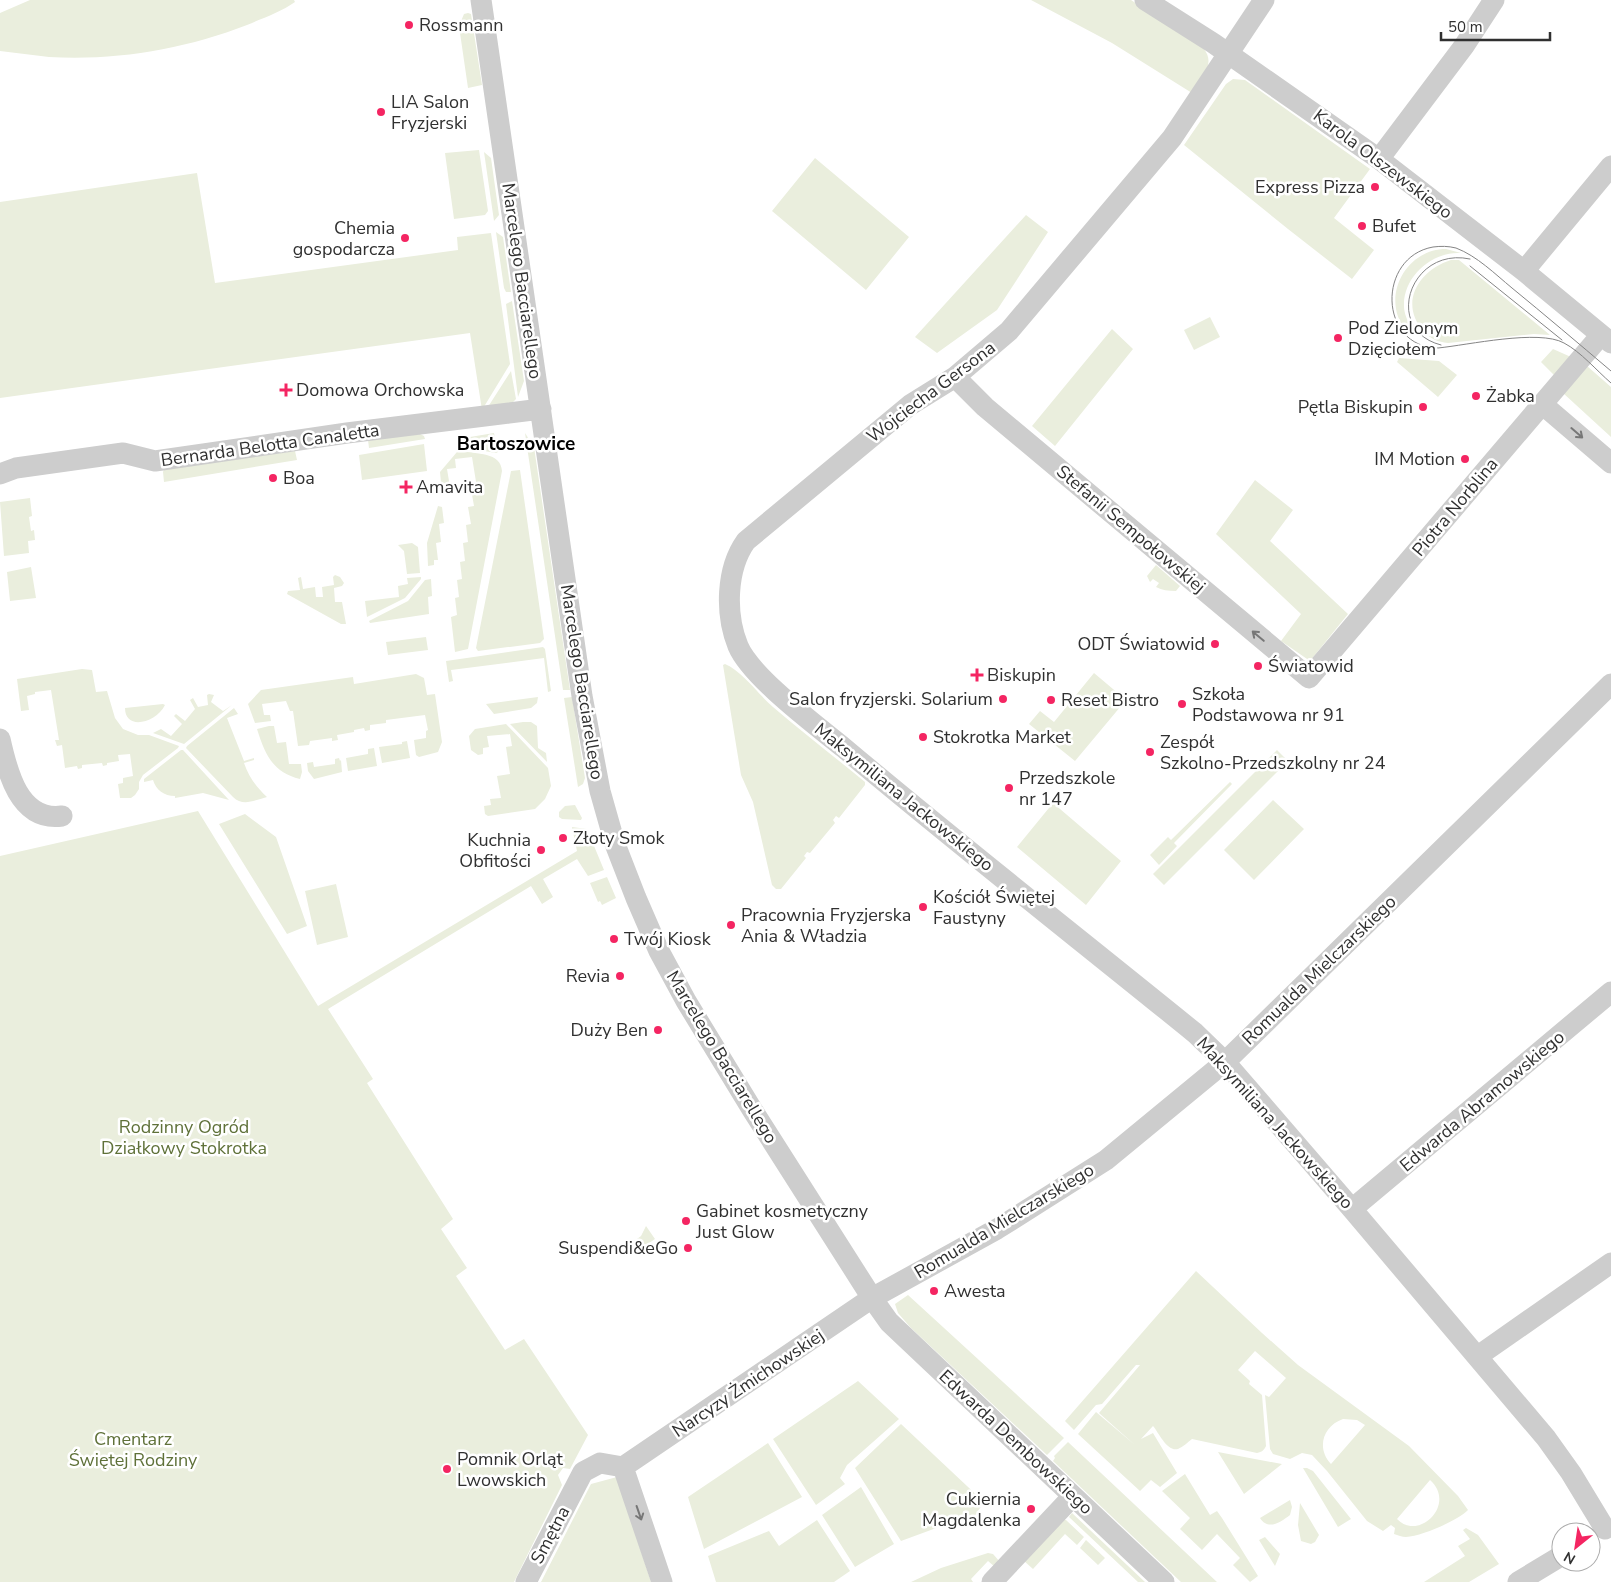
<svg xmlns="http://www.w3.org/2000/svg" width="1611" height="1582" font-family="'Nunito Sans',sans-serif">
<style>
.green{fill:#eaeedd;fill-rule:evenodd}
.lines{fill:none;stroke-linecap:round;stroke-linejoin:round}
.minor{stroke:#cdcdcd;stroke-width:21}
.tram{stroke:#858585;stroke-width:1}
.oneway{stroke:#777}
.poi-dot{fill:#f42562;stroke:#fff;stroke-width:2}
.labels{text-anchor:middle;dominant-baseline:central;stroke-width:5;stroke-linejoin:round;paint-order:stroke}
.poi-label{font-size:18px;fill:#303030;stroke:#fff;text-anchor:start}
.street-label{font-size:18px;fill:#303030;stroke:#fff}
.park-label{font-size:18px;fill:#5f7139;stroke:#fff}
.neighbourhood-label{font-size:19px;font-weight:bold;fill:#000;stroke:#fff}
</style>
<rect width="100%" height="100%" fill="#fff"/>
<!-- green -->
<path class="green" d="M30,0H294L295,2C281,12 263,18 247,25C185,49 116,61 49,57C33,55 16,53 0,51V13Z
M1031,0H1131L1203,48C1217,63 1201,79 1192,93L1112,43Z
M468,13L471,14L482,85L468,88L459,26L464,14Z
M1233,79L1245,80L1370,169L1334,218L1374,250L1352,279L1288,229L1184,145L1226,84Z
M479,150L488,211L485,215L454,219L445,153Z
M484,152L491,158L499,215L494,221Z
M815,158L909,237L866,290L772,211Z
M197,173L215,283L458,250L457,237L491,233L510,364L482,410L470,333L0,398V202Z
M1026,215L1048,232L997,310L937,353L915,337Z
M496,232L503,237L511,292H506L504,288Z
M1446,249L1461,253C1432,251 1403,277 1404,306C1404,314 1408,321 1411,329L1407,332C1379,299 1405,249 1446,249Z
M1451,260H1459L1550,335L1534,334L1448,343C1438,342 1431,339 1424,332C1398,303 1419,270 1451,260Z
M512,301L524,381L518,397L506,304Z
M1210,317L1220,337L1194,350L1184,330Z
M1112,329L1133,349L1055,446L1032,426Z
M1553,349L1571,357L1554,375L1541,362Z
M1399,358L1439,361L1457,375L1438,397L1397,362Z
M1587,366L1611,387V437L1563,393Z
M511,371L516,399L513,402L486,410Z
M494,433L498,452L496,453L461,447L470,437Z
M525,433L534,447L570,690H563Z
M420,434L424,436L425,439L369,448L368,440Z
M424,444L427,471L362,480L359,455Z
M295,451L297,460L164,482L163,472L164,469Z
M461,451C476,454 501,452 502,471L468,649L455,652L451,617L457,615L455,598L459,597L457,580L462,579L460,562L465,561L463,543L468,542L466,525L471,524L468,507L474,506L471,489L477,488L472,457L455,459L456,468L447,469L450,487H444L445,493H442L440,472L457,452Z
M520,470L544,639L540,643L478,651L476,648L511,471Z
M1255,480L1293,510L1270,541L1348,614L1310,661L1281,641L1301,614L1216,534Z
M30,498L32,516L29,517L31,531L34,530L35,540L28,541L29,553L4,556L0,502Z
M438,506L442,507L444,523L439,524L441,542L436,543L438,560H434V565L428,566L427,543Z
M412,543L418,547L420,573L407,574L404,551L398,545Z
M1156,565L1180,586L1176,591C1168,591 1162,590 1156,587L1159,583L1153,579L1150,582L1147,576Z
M31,567L36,598L10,601L7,572Z
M335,575L340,577L344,583L342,586L334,588L335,602H342L346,624H341L287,594L288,591L300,590L298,578L301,577L303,589L315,587L316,597H323L322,587L334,585L333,577Z
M421,577V579L405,598L367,617L365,601L399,597L398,586L408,584L407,578Z
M431,579L432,596L428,597L429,614L370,623L369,621L408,601L425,580Z
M426,637L428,650L388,655L386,642Z
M543,647L545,649L551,691L548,692L544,658L451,670L453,681L449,682L446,661Z
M725,664C742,671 758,694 773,707C803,733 835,757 865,782V785L839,818L836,816L833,820L835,823L810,853L807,852L804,856L806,858L781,889H776L772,885L753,802L741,775L723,665Z
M82,669L92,670L96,692L107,691L115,718L123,729L138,735H149L179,746L178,748L143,775L139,782V789L135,795L131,798H120L118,784L123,783V778L133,776L130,754L118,755L119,761L107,763V765L103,766L102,763L82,765V768L78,769L77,766L65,768L62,745L57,746L55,740H59L51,690L35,692V694L27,696L29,710L21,711L17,679Z
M1094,673L1126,700L1075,761L1029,724L1040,711L1054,722Z
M416,674L424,678L427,695L435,694L442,742L438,752L419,757L416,755L414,740L426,738V731L428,730L425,715L386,720V723L370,725V730L365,731L364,728L354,730V732L337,735L338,740L332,741V738L310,741L309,745L298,746L293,711H290L286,701L262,704L264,715H270L271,721L255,723L248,704L261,690L353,677L354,684Z
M209,694L214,695L211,702L223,711L232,705L184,744L153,733L161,729L171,736L182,724L174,716L176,714L185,721L195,709L190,700L193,698L198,707L208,705L207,695Z
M538,697L537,703L531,708L494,714L486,704Z
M572,697L585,778L583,784L578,787L564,698Z
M163,704L165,705C156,723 125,731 125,708Z
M234,708L238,714L227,718L244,761L254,758V760L244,763C249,777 256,787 267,797C255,800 243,807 233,797L186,748L187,746Z
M523,722H531L537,726L538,748L546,753L547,762L510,724Z
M506,724L548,768L551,786L545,799L535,809L488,816L485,814L484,806L491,805L490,799L501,798L497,776L510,774L506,747L512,746L510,734L487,736L489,747L483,748V754L478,755L471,750L469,736L475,729Z
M269,726H274L277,743L286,742L289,764H301L302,772L300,779C272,772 265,754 257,729Z
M407,741L410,758L382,763L379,747L402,744V742Z
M374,748L377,766L348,771L346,758L368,754V749Z
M181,750H183L229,800L203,793L175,798V796C164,796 156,790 153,780L144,782V779Z
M1277,750L1288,761L1164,885L1153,874Z
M339,758L340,761L341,760L342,772L314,779L308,771L307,763L313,762L314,767L335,764V759Z
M1230,782L1232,784L1174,843L1177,846L1159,865L1150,855L1168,837L1171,840Z
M1273,800L1304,829L1254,880L1224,850Z
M1053,803L1121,861L1086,905L1017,847Z
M575,805L582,818L581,820L562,819L559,817V812L565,806Z
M198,811L318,1006L577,851L572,827L587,829L604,870L588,876L577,859L543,879L553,897L542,904L531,886L328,1009L373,1079L367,1083L453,1219L441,1229L467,1268L456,1276L505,1350L524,1339L588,1435L570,1469L563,1468L558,1475L562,1485L514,1582H0V856Z
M245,814L276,837L307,926L287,934L219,824Z
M607,877L616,898L602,905L600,901L598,902L590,883Z
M336,884L348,937L317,945L305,891Z
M646,1226L655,1239L630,1256L625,1248L641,1236Z
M1196,1271L1262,1333L1298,1365L1409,1446L1458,1496L1468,1510C1457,1521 1422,1536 1406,1537C1402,1537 1398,1535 1394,1534L1395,1528L1391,1525L1383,1531L1367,1521L1327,1471L1312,1455L1302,1453L1290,1459L1273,1454L1270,1449L1265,1395L1269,1397L1286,1378L1255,1351L1238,1370L1250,1381L1249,1384L1262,1395L1266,1446C1264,1450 1262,1452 1257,1453L1192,1439C1188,1442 1183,1447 1178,1449C1167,1452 1159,1433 1153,1426L1141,1439L1153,1433L1177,1473L1160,1487L1151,1480L1140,1491L1078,1434L1096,1412L1135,1445L1099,1413L1140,1365H1136L1102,1404L1096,1405L1074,1430L1065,1421ZM1343,1419L1357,1420L1365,1425L1331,1464C1316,1448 1323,1426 1343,1419ZM1430,1480C1457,1504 1419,1542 1397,1519Z
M908,1295L1064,1438L1047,1455L911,1328L898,1313L895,1304Z
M858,1381L899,1419L847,1465L840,1478L845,1484L816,1505L773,1439Z
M901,1424L984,1502L974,1517L939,1527L901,1541L855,1468Z
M1068,1442L1217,1582H1181L1053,1461L1055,1458L1054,1456Z
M768,1443L802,1497L704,1549L688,1497Z
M1218,1452L1282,1464L1244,1494Z
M1303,1468H1307L1313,1471L1351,1519L1338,1527Z
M1185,1474L1210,1515L1217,1511L1222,1518L1258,1576L1250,1582L1233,1565L1240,1558L1217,1534L1202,1550L1180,1529L1190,1518L1162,1491Z
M617,1477L651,1582H541L591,1484Z
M861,1487L894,1544L855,1567L822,1515Z
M1290,1500L1292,1507L1290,1515C1281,1522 1268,1531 1260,1518Z
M1300,1503L1319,1535L1315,1542L1311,1544L1301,1541L1298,1525Z
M1072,1513L1145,1582H1138L1069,1517Z
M817,1520L850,1571L834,1582H716L708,1556L769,1531L779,1546Z
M1064,1520H1066L1084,1537L1077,1545L1065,1534L1033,1569L1024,1561Z
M1466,1528L1478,1535L1499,1564L1469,1582H1424L1465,1556L1458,1546L1470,1539L1463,1530Z
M1265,1537L1280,1554L1275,1566L1259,1540Z
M1086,1540L1105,1558L1098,1565L1080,1548Z
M988,1553L993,1554L1000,1562L995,1567L988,1561L971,1579L973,1582H911L941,1568Z"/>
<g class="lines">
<!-- minor -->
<path class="minor" d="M481,0L582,696L600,791L615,844L636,898L659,951L686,1001L753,1111L872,1298L889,1322L1164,1582
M1145,0L1213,43L1379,159L1524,271L1611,343
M1264,0L1172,138L1009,331L955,377L910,405L746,541C726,569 725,614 738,646C751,677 816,725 844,748C959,845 1078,938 1195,1033L1225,1062L1352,1209L1546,1438L1571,1473L1605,1529
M1379,159L1464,46L1494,0
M1524,271L1611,166
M955,377L985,407L1309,678L1601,335
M1542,404L1611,463
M0,474L16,468L123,453L155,461L347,433L541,409
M0,739C7,771 19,822 62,816
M1352,1209L1611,992
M1478,1356L1611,1263
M623,1467L872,1298L997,1229L1106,1160L1225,1062L1611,684
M623,1467L662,1582
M526,1582L583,1472L600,1463L623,1467
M992,1582L1073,1496
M1518,1582L1561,1556"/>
<!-- tram -->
<path class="tram" d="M1470,266L1562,340
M1441,345C1382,330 1410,246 1470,259
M1611,371C1578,343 1545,315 1512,288C1495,274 1477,256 1456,248C1448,246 1441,246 1433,247C1377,257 1378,347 1438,348C1468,345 1539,329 1564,343C1581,352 1596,370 1611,383"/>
</g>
<!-- one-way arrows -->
<defs><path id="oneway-shaft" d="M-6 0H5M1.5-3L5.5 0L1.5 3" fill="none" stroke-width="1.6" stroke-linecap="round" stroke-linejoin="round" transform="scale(1.25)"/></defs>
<g class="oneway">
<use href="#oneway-shaft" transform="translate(1577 433) rotate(41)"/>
<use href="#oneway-shaft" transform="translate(1258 636) rotate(-140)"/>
<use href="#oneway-shaft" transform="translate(639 1513) rotate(71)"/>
</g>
<!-- markers -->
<g class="poi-dot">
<circle cx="409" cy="25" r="5"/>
<circle cx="381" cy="112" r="5"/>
<circle cx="1375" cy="187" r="5"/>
<circle cx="1362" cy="226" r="5"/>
<circle cx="405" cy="238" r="5"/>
<circle cx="1338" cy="338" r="5"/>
<path d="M283.5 382.5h5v5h5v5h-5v5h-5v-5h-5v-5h5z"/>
<circle cx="1476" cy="396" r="5"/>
<circle cx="1423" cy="407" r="5"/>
<circle cx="1465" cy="459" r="5"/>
<circle cx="273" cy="478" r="5"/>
<path d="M403.5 479.5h5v5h5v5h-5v5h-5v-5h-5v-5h5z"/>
<circle cx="1215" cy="644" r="5"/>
<circle cx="1258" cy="666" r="5"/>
<path d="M974.5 667.5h5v5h5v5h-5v5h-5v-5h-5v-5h5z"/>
<circle cx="1003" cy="699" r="5"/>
<circle cx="1051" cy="700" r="5"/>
<circle cx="1182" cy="704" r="5"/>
<circle cx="923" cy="737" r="5"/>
<circle cx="1150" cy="752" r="5"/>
<circle cx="1009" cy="788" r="5"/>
<circle cx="563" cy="838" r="5"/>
<circle cx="541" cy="850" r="5"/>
<circle cx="923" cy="907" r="5"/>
<circle cx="731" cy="925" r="5"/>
<circle cx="614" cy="939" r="5"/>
<circle cx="620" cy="976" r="5"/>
<circle cx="658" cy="1030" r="5"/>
<circle cx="686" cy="1221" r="5"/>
<circle cx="688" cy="1248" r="5"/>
<circle cx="934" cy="1291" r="5"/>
<circle cx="447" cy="1469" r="5"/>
<circle cx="1031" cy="1509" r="5"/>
</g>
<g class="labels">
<!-- poi labels -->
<g class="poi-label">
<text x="419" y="25">Rossmann</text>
<text x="391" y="102">LIA Salon<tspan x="391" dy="21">Fryzjerski</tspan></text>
<text x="1365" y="187" text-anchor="end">Express Pizza</text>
<text x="1372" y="226">Bufet</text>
<text x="395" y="228" text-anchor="end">Chemia<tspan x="395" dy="21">gospodarcza</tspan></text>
<text x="1348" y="328">Pod Zielonym<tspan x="1348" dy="21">Dzięciołem</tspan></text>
<text x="296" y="390">Domowa Orchowska</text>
<text x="1486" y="396">Żabka</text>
<text x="1413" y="407" text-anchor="end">Pętla Biskupin</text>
<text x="1455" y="459" text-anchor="end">IM Motion</text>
<text x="283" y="478">Boa</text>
<text x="416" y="487">Amavita</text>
<text x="1205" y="644" text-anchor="end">ODT Światowid</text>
<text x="1268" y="666">Światowid</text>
<text x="987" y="675">Biskupin</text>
<text x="1192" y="694">Szkoła<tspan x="1192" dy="21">Podstawowa nr 91</tspan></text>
<text x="993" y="699" text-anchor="end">Salon fryzjerski. Solarium</text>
<text x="1061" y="700">Reset Bistro</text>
<text x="933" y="737">Stokrotka Market</text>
<text x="1160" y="742">Zespół<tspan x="1160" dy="21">Szkolno-Przedszkolny nr 24</tspan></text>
<text x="1019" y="778">Przedszkole<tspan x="1019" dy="21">nr 147</tspan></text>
<text x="573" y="838">Złoty Smok</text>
<text x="531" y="840" text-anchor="end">Kuchnia<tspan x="531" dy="21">Obfitości</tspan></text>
<text x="933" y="897">Kościół Świętej<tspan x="933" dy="21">Faustyny</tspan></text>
<text x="741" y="915">Pracownia Fryzjerska<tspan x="741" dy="21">Ania &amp; Władzia</tspan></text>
<text x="624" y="939">Twój Kiosk</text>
<text x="610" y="976" text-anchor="end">Revia</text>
<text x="648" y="1030" text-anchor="end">Duży Ben</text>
<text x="696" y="1211">Gabinet kosmetyczny<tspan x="696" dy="21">Just Glow</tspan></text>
<text x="678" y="1248" text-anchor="end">Suspendi&amp;eGo</text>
<text x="944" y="1291">Awesta</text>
<text x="457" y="1459">Pomnik Orląt<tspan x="457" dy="21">Lwowskich</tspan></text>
<text x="1021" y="1499" text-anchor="end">Cukiernia<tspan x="1021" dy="21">Magdalenka</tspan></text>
</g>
<!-- street labels -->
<g class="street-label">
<text transform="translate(1383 164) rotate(37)">Karola Olszewskiego</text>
<text transform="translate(522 281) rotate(82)">Marcelego Bacciarellego</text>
<text transform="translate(931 392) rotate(-37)">Wojciecha Gersona</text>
<text transform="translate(270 445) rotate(-8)">Bernarda Belotta Canaletta</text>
<text transform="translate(1455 507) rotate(-50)">Piotra Norblina</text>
<text transform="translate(1131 529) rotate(40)">Stefanii Sempołowskiej</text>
<text transform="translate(582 682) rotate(81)">Marcelego Bacciarellego</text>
<text transform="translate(904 797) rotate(39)">Maksymiliana Jackowskiego</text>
<text transform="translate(1319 970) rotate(-44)">Romualda Mielczarskiego</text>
<text transform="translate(722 1057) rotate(59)">Marcelego Bacciarellego</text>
<text transform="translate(1482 1101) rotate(-40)">Edwarda Abramowskiego</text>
<text transform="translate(1275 1123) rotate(48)">Maksymiliana Jackowskiego</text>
<text transform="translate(1004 1221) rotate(-31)">Romualda Mielczarskiego</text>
<text transform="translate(748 1383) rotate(-34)">Narcyzy Żmichowskiej</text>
<text transform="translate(1016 1442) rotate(43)">Edwarda Dembowskiego</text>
<text transform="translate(550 1535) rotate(-62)">Smętna</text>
</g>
<!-- park labels -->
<g class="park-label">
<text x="184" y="1127">Rodzinny Ogród<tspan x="184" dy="21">Działkowy Stokrotka</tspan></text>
<text x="133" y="1439">Cmentarz<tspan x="133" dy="21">Świętej Rodziny</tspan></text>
</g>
<!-- neighbourhood labels -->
<g class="neighbourhood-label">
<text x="516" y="444">Bartoszowice</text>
</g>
</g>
<!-- north arrow -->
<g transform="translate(1576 1547) rotate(210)"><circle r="24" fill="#ffffff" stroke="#acacac"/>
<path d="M0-4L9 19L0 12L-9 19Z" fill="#f42562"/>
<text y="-8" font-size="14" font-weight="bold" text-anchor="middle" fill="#303030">N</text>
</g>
<!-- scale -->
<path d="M1441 32v8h109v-8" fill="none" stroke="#303030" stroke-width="2.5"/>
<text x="1448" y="32" font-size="15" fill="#303030" stroke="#ffffff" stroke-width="4" paint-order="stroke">50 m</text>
</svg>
